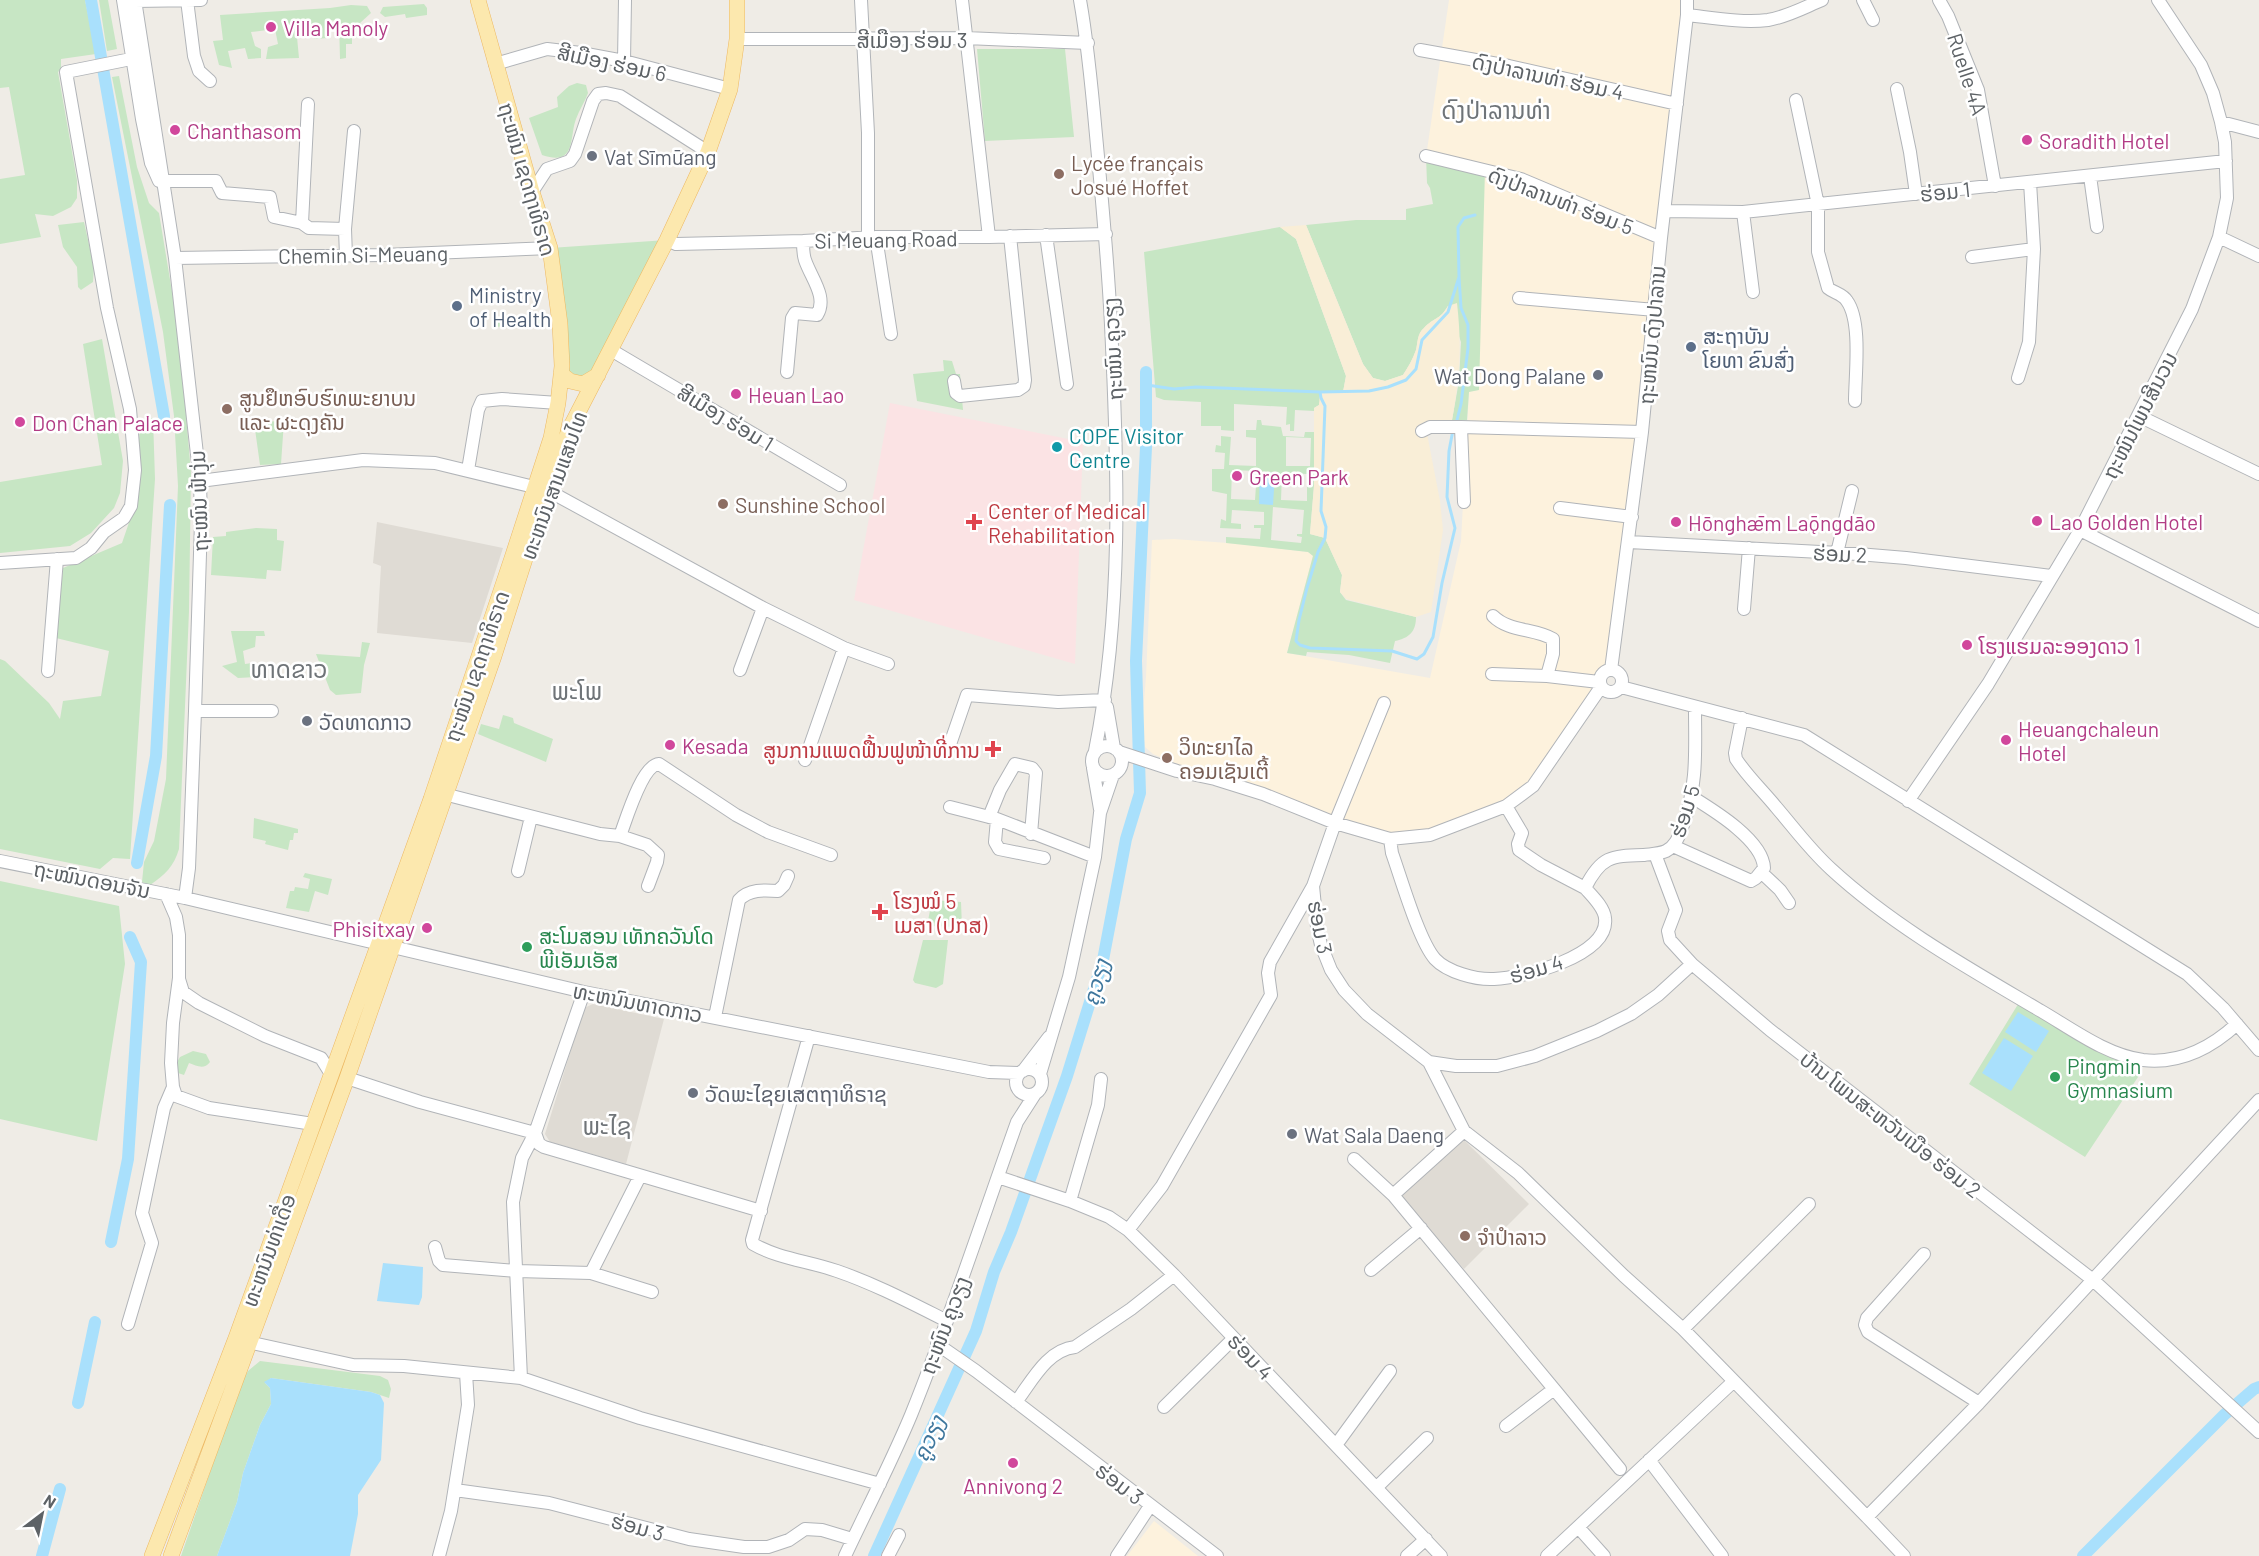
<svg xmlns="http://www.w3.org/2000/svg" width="2259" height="1556" font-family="Barlow,'Noto Sans Lao',sans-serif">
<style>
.commercial{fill:#fdf2dd}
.education{fill:#dfdbd4}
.medical{fill:#fbe3e4}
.green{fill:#c7e6c4;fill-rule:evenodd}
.sand{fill:#f9eed7}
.water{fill:#a9e0fc}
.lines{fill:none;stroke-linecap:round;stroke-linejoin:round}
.stream{stroke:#a9e0fc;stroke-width:3}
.canal{stroke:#a9e0fc;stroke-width:12}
.minor-casing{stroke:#b1b4b8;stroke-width:14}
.major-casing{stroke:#edb862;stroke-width:16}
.minor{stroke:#fff;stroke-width:12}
.major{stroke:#fce8ae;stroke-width:15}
.hotel-dot{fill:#d1479c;stroke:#fff;stroke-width:2}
.worship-dot{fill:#6b7280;stroke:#fff;stroke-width:2}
.education-dot{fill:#8d6e63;stroke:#fff;stroke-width:2}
.service-dot{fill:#5c6f8a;stroke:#fff;stroke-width:2}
.culture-dot{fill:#0f9aa8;stroke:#fff;stroke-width:2}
.health-dot{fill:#e0444e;stroke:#fff;stroke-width:2}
.leisure-dot{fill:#2e9e5b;stroke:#fff;stroke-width:2}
.labels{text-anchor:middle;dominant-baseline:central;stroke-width:5;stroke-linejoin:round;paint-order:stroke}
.hotel-label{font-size:21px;fill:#b23c85;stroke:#fff;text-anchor:start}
.street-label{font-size:21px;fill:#5d6266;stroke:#fff}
.worship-label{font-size:21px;fill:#5b616d;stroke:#fff;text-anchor:start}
.education-label{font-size:21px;fill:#785e54;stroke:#fff;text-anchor:start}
.service-label{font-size:21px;fill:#4e5e75;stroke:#fff;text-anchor:start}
.culture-label{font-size:21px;fill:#0d838f;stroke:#fff;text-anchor:start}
.health-label{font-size:21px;fill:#be3a42;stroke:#fff;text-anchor:start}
.leisure-label{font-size:21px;fill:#27864d;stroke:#fff;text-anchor:start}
.water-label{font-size:22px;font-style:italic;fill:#3f779d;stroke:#fff}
.quarter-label{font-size:24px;fill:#6f7478;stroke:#fff}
</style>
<rect width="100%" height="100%" fill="#efece6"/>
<!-- commercial -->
<path class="commercial" d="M1449,0H1689L1620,612L1600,681L1547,768L1515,800L1430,835L1390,839L1215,779L1153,754L1145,747L1142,724L1146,677L1152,540L1174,539L1241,544L1308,552L1313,555L1287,653L1430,678L1461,541L1469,391L1478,390L1426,157Z
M1154,1521L1198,1556H1127Z"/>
<!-- education -->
<path class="education" d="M377,522L503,548L472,643L377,633L381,566L373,563Z
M593,1004L664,1019L626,1164L550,1142L545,1134L584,1008Z
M1463,1139L1529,1204L1464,1269L1398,1196Z"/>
<!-- medical -->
<path class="medical" d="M890,403L1083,442L1075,664L854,600Z"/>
<!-- green -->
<path class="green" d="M0,0H85L96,54L61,59V69L58,72L77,180V198L71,207L53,216L35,214L41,237L0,244V179L25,175L9,87L0,88Z
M99,0H108L117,49L107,51Z
M424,4L427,8V15L406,18L405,14L385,17L380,13L383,7Z
M351,5L367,6L371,13L360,23L364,27L359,36H352V44H346V58L340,59L339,21L329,20L328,38L314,39L313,36L297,37L299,58L266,59L268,47L278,44L275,29L251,32L255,46L261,49V58L248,59L245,48L228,51L232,68L219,65L213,41L223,40L220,15L330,8Z
M977,49H1065L1074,137L985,141Z
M119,76L137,167L149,203L159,213L179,334L191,473L189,611L179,849C174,866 165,875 150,885L142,882L144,862L154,841L166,779L178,486L174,416L163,332L112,77Z
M577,83L586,85L588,93C585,102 579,110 576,119C569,137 577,167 542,155L529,118L558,107L557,97L569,86Z
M1426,156L1485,170L1479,390L1469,392L1467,420H1452L1459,381L1461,342L1448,306C1439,321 1434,317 1424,328C1417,334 1418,342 1416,350C1413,359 1408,367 1403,375L1385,381L1373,378L1363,364L1306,225L1356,220H1406V209L1433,204L1430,188L1427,183Z
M84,222L94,267L93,282L81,290L78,287L77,267L63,247L58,225Z
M1280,227L1296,239L1346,376L1343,392L1321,398L1319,405L1314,408V411L1295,410L1294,431H1290V424L1286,425L1287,407L1234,404V431L1221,430V426H1201V402L1164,400L1156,397L1144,252Z
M667,240L599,374L570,381L550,248Z
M544,318L543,325L493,327V320Z
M102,339L123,461L120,493L114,508L91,533L70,546L0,553V482L102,465L83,344Z
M943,360L952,361L956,374H960L963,410L917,401L913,374L944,371Z
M153,418L155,479L130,859L113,858L100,869L0,849V659L5,661L49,703L60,719L63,701L101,696L109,651L56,638L63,568L122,543L136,502L140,420Z
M1257,420H1261L1262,425L1281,427L1283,436L1304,437L1305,432H1314V486L1310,534L1325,538L1342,575L1340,592L1346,600L1416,617C1416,632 1409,638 1395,641L1390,663L1349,655L1307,652L1306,656L1287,653L1313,556L1308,552L1226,543V537L1260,539L1261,528H1254V525H1264V512L1232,510L1231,523L1241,524V529L1220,528L1221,519L1226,521L1227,494L1212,491V469H1224L1225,453L1215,452L1216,445L1221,446V436L1231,437L1229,465L1256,466V438L1246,437V430H1256ZM1286,437L1311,438L1310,466H1286ZM1232,470L1257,471L1255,500L1231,499ZM1282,473L1307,474V501L1281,500ZM1273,507L1304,510L1302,534H1297V536L1302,537L1301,543L1271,540Z
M284,421L281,464L260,465L254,422Z
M256,528L277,529V540L284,541L281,571L267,570L266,579L211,575L213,537L226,536V532Z
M231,631H264L265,636H256L255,647L243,651L245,664L252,663L258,670L257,677L238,678L222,666L237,662Z
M362,642L370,643L364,665L361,693L336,695L330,690L316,654L360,657Z
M503,715L513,718L514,723L553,739L546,762L478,734L481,724L499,729Z
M254,818L298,829V833H294L293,840H290L288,850L265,844L266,841L253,838Z
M305,873L332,879L328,895L315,891L309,912L286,908L290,891H294L295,887L308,889L310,879L303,877Z
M0,881L119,906L125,964L97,1141L0,1119Z
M932,900L961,902L962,927L927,926Z
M923,940H948L943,984L936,988L915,983L913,980Z
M2020,1001L2142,1071L2085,1157L1969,1084Z
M193,1051L206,1054L210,1062C204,1070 197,1066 189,1063L184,1075L178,1073L176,1064L180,1057Z
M260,1361L380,1376L388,1380L391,1389L389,1398L371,1392L271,1378L265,1383L270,1388L271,1404L260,1425L243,1473L237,1502L217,1556H181L240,1386L248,1371Z"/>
<!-- sand -->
<path class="sand" d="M1306,225L1363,364L1373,378L1385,381L1403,375C1408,367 1413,359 1416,350C1418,342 1417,334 1424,328C1434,317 1439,321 1448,306L1457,303C1462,347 1460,377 1452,420L1425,423L1440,501L1443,530L1431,612L1416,617L1346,599L1340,592L1342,575L1325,538L1310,534L1314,486V408L1319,405L1320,392H1343L1346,376L1296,239L1280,227Z"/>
<!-- water -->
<path class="water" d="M1260,472L1275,473L1273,505L1259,504Z
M2018,1012L2049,1031L2036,1052L2005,1032Z
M2004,1038L2033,1056L2011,1091L1982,1073Z
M383,1263L423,1267L422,1297L419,1305L377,1301Z
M271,1378L371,1392L380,1395L384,1403L381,1460L358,1495V1514L350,1556H217L237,1502L243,1473L260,1425L271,1404L270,1388L264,1382Z"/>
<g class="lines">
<!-- stream -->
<path class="stream" d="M1147,385L1174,389L1196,387L1320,392
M1456,424L1461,404L1468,348V325L1461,308L1459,277
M1453,430L1449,451L1447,497L1455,528L1442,583L1433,637L1424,654L1417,659L1392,651L1310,648L1300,645L1296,641L1299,620L1307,588L1318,552L1325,538L1326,527L1321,511L1325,406L1321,398L1320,392L1369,391L1388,387L1406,380L1416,369L1422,340L1448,312L1459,277L1458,227L1464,218L1475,215"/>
<!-- canal -->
<path class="canal" d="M91,0L164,416
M137,863L156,756L170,505
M111,1242L128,1159L141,962L130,937
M78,1403L95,1322
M42,1556L60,1489
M874,1556L976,1331L994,1272L1011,1232L1067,1076L1103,960L1126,839L1140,793L1136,661L1146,447V372
M2083,1556L2224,1415L2254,1389L2259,1387"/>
<defs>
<path id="minor" d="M123,0L142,119L151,163L159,181
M135,0L175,258L200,481L201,522L195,711L189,868L185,898
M187,0L194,56L199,71L210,81
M861,0L868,133V237
M962,0L989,237
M1080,0C1088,45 1092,90 1096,135C1102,199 1108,262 1111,325C1118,467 1123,611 1095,751
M1863,0L1873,20
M1939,0L1948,16L1978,90L1995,186
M135,1L201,0
M1687,15C1714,18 1742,23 1768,20C1787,17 1805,7 1822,0
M737,39L966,38L1088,43
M1420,50L1509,66L1677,104
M624,61L625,0
M495,64L547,49L581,53L624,61L730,89
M1897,89L1910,152L1916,194
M1796,100L1818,205V252L1828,288C1834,293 1843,294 1847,301C1862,322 1855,375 1855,401
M308,104L302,223L309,228L345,229
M2221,122L2259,132
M1426,156L1521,179L1661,238
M2090,176L2097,227
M163,181H216L222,193L270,197L274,217L302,223
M532,192L547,169L570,161L575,154L593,101L598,94L606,93L620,96L708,152
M1665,211L1743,212L2226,161
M1743,212L1753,292
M1046,235L1067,384
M876,237L891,334
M2219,237L2259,256
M667,240L676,244L803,241L876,237H989L1106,234
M346,256L345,229L354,131
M1972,257L2034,249
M175,258L383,255L550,248
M1519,298L1655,310
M611,350L840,485
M787,372L792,318L795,313L817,315C828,297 811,278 805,260C803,254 803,247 803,241
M2018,378L2029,342L2034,249L2030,182
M954,381L956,393L960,396L1018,390L1024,386L1025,380L1010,236
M2139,416L2259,474
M1422,431L1430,427H1461
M468,470L478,410L482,401L502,399L558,403
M200,481L363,460L435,463L534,487
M547,490L763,608L844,648L888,664
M1464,502L1461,427L1642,432
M1560,508L1632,517
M2080,530L2259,621
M1629,542L1858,554L1906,558L2051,576
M1837,553L1852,491
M0,563L76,558L91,548L104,532L124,518L131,506L135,470L130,409L107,308L66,72L131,59
M1744,609L1749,548
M1493,616C1509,632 1534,628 1553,639V654L1547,676
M1600 681a11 11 0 1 1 22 0a11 11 0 1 1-22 0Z
M740,670L763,608
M1611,670L1642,432L1661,238L1687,15V0
M48,671L57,559
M1492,674L1547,676L1599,682
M1621,687L1804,735L2187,974L2223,1008L2259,1050
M1384,703L1335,823L1313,886L1317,927L1321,945L1331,970L1344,990L1367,1014L1429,1062L1464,1131L1518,1173L1624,1276L1683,1329L1867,1517L1979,1403L2259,1100
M1107,707L1114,748
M195,711H272
M1742,718L1735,753L1736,759C1747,776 1763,791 1776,807C1794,828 1810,850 1831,869C1893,926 1968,968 2041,1011C2072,1029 2106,1055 2143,1060C2179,1064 2211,1048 2237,1024
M1092 761a15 15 0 1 1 30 0a15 15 0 1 1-30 0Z
M1119,752L1177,771L1215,779L1263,794L1335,823L1390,839L1430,835L1506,806L1533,786L1601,687
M947,753L967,695L1058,702L1105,700
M805,760L844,648
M1093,768L1100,809
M444,794L600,834L620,836C626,820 642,765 659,764L736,815L768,832L831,855
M1908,801L1988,684L2080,530L2192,309L2219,237L2227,198L2225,142L2221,122L2213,93L2201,65L2158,0
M1506,806L1522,833L1518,844L1519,850L1541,865L1585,888
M950,807L997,819L1095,857
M989,817L1000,790L1015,764L1032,768L1036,773L1031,834
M997,819L995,842L999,849L1044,858
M620,836L647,845L658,855L657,862L648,886
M1390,839L1392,853C1401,878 1419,941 1435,959C1447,972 1476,980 1494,979C1522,978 1610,956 1605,918C1604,907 1592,896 1585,888C1601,856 1611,856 1644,855C1651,854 1659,854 1666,851C1677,845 1679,835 1683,825C1698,783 1695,751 1695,707
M1673,846L1751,881L1756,878L1764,868C1763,840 1713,810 1692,797
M1655,854L1676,910L1668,931L1670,940L1692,964L1770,1030L2093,1280L2259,1432
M0,861L185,898L584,992L989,1072L1019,1073
M518,871L531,817
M1762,873L1780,890L1789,903
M179,979L183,992L199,1003L265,1036L321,1058L331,1074
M715,1017L739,900C749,889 764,890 778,891L784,885L788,876
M809,1036L752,1240L753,1244C779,1259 809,1261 837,1271C875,1284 911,1303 947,1321
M1429,1062L1456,1066H1497L1535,1056L1597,1031L1631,1014L1658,995L1692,964
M1016 1082a13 13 0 1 1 26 0a13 13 0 1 1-26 0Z
M1023,1071L1049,1037
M1040,1074L1069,977L1095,857L1100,813L1113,775
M347,1078L420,1102L535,1133L539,1144L544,1147L761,1211
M173,1087L176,1096L209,1108L313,1124
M1354,1159L1393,1195L1554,1389L1506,1426
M998,1177L1070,1201L1109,1217L1128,1230L1174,1275L1441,1556
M1393,1195L1464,1131
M1070,1201L1098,1105L1101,1079
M1128,1230L1162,1186L1271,995L1268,973L1270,962L1313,886
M435,1247L439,1261L443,1265L517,1271L591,1273L652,1292
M1924,1254L1867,1318L1865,1325L1868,1332L1979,1403
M1371,1270L1421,1228
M591,1273L640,1176
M128,1324L152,1243L142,1213L164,1108L173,1087L171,1063L173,1023L179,978V935L176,917L166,894
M1683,1329L1809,1204
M243,1341L353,1365L404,1366L521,1378L640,1418L880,1484
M937,1344L976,1371L1217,1556
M521,1378L513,1202L522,1158L535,1133L584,992
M1554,1389L1620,1469
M1016,1402C1032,1381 1047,1350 1075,1347L1131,1309L1174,1275
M1164,1407L1233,1339
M1336,1445L1390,1371
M1649,1460L1722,1556
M1377,1487L1427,1438
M455,1490L549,1503L689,1539L744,1547H768L789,1540L805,1529L822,1530L852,1539
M1867,1517L1904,1556
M1578,1527L1604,1556
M439,1556L451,1511L468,1405L466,1373
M845,1556C867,1509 891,1463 911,1415C950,1319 982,1220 1017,1122L1035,1094
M888,1556L899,1535
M1117,1556L1150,1506
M1407,1556L1426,1539
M1547,1556L1734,1381"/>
<path id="major" d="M561,374L570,381L583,384L598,375
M152,1556L236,1338L431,799L512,558L551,438L558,403L562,366L560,324L550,248L532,192L478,0
M171,1556L347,1078L494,656L547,490L569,430L667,240L708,152L730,89L737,39V0"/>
</defs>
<!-- minor casing -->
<use href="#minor" class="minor-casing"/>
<!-- major casing -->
<use href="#major" class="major-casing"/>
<!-- minor -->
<use href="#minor" class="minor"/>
<!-- major -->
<use href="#major" class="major"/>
</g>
<!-- markers -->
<g class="hotel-dot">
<circle cx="271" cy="27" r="6"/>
<circle cx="175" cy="130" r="6"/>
<circle cx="2027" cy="140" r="6"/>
<circle cx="736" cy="394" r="6"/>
<circle cx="20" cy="422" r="6"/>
<circle cx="1237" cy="476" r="6"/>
<circle cx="2037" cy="521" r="6"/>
<circle cx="1676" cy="522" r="6"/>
<circle cx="1967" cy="645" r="6"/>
<circle cx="2006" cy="740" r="6"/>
<circle cx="670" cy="745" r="6"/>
<circle cx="427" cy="928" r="6"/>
<circle cx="1013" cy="1463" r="6"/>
</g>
<g class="worship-dot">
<circle cx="592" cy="156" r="6"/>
<circle cx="1598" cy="375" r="6"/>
<circle cx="307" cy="721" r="6"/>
<circle cx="693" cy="1093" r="6"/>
<circle cx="1292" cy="1134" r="6"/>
</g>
<g class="education-dot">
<circle cx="1059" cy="174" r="6"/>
<circle cx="227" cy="409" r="6"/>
<circle cx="723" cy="504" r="6"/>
<circle cx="1167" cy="758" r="6"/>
<circle cx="1465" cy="1236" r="6"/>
</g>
<g class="service-dot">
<circle cx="457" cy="306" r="6"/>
<circle cx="1691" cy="347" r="6"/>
</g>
<circle class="culture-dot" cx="1057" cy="447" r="6"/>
<g class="health-dot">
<path d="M971 513h6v6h6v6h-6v6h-6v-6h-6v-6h6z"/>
<path d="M990 740h6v6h6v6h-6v6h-6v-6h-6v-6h6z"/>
<path d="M877 903h6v6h6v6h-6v6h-6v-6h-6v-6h6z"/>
</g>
<g class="leisure-dot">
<circle cx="527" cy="947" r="6"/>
<circle cx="2055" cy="1077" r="6"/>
</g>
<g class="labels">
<!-- hotel labels -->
<g class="hotel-label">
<text x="283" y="27">Villa Manoly</text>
<text x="187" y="130">Chanthasom</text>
<text x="2039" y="140">Soradith Hotel</text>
<text x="748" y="394">Heuan Lao</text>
<text x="32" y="422">Don Chan Palace</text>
<text x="1249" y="476">Green Park</text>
<text x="2049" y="521">Lao Golden Hotel</text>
<text x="1688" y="522">Hōnghǣm Laǭngdāo</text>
<text x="1979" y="645">ໂຮງແຮມລະອອງດາວ 1</text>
<text x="2018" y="728">Heuangchaleun<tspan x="2018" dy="24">Hotel</tspan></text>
<text x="682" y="745">Kesada</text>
<text x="415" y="928" text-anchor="end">Phisitxay</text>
<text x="1013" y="1485" text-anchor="middle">Annivong 2</text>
</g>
<!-- street labels -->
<g class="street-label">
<text x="912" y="39">ສີເມືອງ ຮ່ອມ 3</text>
<text transform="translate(612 62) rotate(12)">ສີເມືອງ ຮ່ອມ 6</text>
<text transform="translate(1968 74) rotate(72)">Ruelle 4A</text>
<text transform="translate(1548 76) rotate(12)">ດົງປ່າລານທ່າ ຮ່ອມ 4</text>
<text transform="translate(528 179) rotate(74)">ຖະໜົນ ເຊດຖາທິຣາດ</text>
<text transform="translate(1945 191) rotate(-6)">ຮ່ອມ 1</text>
<text transform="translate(1561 200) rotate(21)">ດົງປ່າລານທ່າ ຮ່ອມ 5</text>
<text transform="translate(886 239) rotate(-1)">Si Meuang Road</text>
<text transform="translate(363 254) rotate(-1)">Chemin Si-Meuang</text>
<text transform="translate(1651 335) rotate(-85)">ຖະຫນົນ ດົງປາລານ</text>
<text transform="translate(1112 349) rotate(-93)">ຖະໜົນ ຄູວຽງ</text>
<text transform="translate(2139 415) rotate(-63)">ຖະໜົນໂພນສີນວນ</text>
<text transform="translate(726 417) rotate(31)">ສີເມືອງ ຮ່ອມ 1</text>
<text transform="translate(553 485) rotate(-70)">ທະຫນົນສາມແສນໄທ</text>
<text transform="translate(198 501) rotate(-92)">ຖະໝົນ ຟ້າງຸ່ມ</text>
<text transform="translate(1840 553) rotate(3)">ຮ່ອມ 2</text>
<text transform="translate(476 666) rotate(-71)">ຖະໜົນ ເຊດຖາທິຣາດ</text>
<text transform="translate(1684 811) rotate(-72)">ຮ່ອມ 5</text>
<text transform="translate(92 879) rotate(11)">ຖະໝົນດອນຈັນ</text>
<text transform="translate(1321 927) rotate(79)">ຮ່ອມ 3</text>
<text transform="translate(1536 968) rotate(-16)">ຮ່ອມ 4</text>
<text transform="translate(638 1002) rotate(11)">ທະຫນົນທາດກາວ</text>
<text transform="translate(1891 1124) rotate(38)">ບ້ານ ໂພນສະຫວັນເນືອ ຮ່ອມ 2</text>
<text transform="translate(268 1250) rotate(-70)">ທະຫນົນທ່າເດື່ອ</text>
<text transform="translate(944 1325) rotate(-69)">ຖະໜົນ ຄູວຽງ</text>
<text transform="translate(1251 1356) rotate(46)">ຮ່ອມ 4</text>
<text transform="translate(1120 1483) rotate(37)">ຮ່ອມ 3</text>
<text transform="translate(638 1526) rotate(15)">ຮ່ອມ 3</text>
</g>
<!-- worship labels -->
<g class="worship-label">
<text x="604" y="156">Vat Sīmư̄ang</text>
<text x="1586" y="375" text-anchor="end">Wat Dong Palane</text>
<text x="319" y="721">ວັດທາດກາວ</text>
<text x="705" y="1093">ວັດພະໄຊຍເສຕຖາທິຣາຊ</text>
<text x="1304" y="1134">Wat Sala Daeng</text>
</g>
<!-- education labels -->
<g class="education-label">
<text x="1071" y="162">Lycée français<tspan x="1071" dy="24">Josué Hoffet</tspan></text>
<text x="239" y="397">ສູນຢຶຫອົບຮົທພະຍາບນ<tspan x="239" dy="24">ແລະ ຜະດຸງຄັນ</tspan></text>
<text x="735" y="504">Sunshine School</text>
<text x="1179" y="746">ວິທະຍາໄລ<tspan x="1179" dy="24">ຄອມເຊັນເຕີ້</tspan></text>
<text x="1477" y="1236">ຈຳປຳລາວ</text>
</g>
<!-- service labels -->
<g class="service-label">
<text x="469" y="294">Ministry<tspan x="469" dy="24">of Health</tspan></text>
<text x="1703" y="335">ສະຖາບັນ<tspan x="1703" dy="24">ໂຍທາ ຂົນສົ່ງ</tspan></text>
</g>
<!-- culture labels -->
<g class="culture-label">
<text x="1069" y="435">COPE Visitor<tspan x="1069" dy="24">Centre</tspan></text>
</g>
<!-- health labels -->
<g class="health-label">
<text x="988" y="510">Center of Medical<tspan x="988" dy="24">Rehabilitation</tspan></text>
<text x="980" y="749" text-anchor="end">ສູນການແພດຟື້ນຟູໜ້າທີ່ການ</text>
<text x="894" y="900">ໂຮງໝໍ 5<tspan x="894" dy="24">ເມສາ (ປກສ)</tspan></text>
</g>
<!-- leisure labels -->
<g class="leisure-label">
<text x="539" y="935">ສະໂມສອນ ເທັກຄວັນໂດ<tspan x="539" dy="24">ພີເອັມເອັສ</tspan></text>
<text x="2067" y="1065">Pingmin<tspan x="2067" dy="24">Gymnasium</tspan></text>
</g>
<!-- water labels -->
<g class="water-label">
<text transform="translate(1095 982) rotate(-74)">ຄູວຽງ</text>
<text transform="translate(928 1438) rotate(-65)">ຄູວຽງ</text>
</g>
<!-- quarter labels -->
<g class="quarter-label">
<text x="1496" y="109">ດົງປ່າລານທ່າ</text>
<text x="289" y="668">ທາດຂາວ</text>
<text x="577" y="690">ພະໂພ</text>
<text x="607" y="1125">ພະໄຊ</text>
</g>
</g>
<!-- north arrow -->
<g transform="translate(42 1514) rotate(32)" stroke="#ffffff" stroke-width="4.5" paint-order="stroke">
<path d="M0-4.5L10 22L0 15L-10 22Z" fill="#5d6266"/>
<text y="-9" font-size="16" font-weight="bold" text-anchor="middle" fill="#5d6266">N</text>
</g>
</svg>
